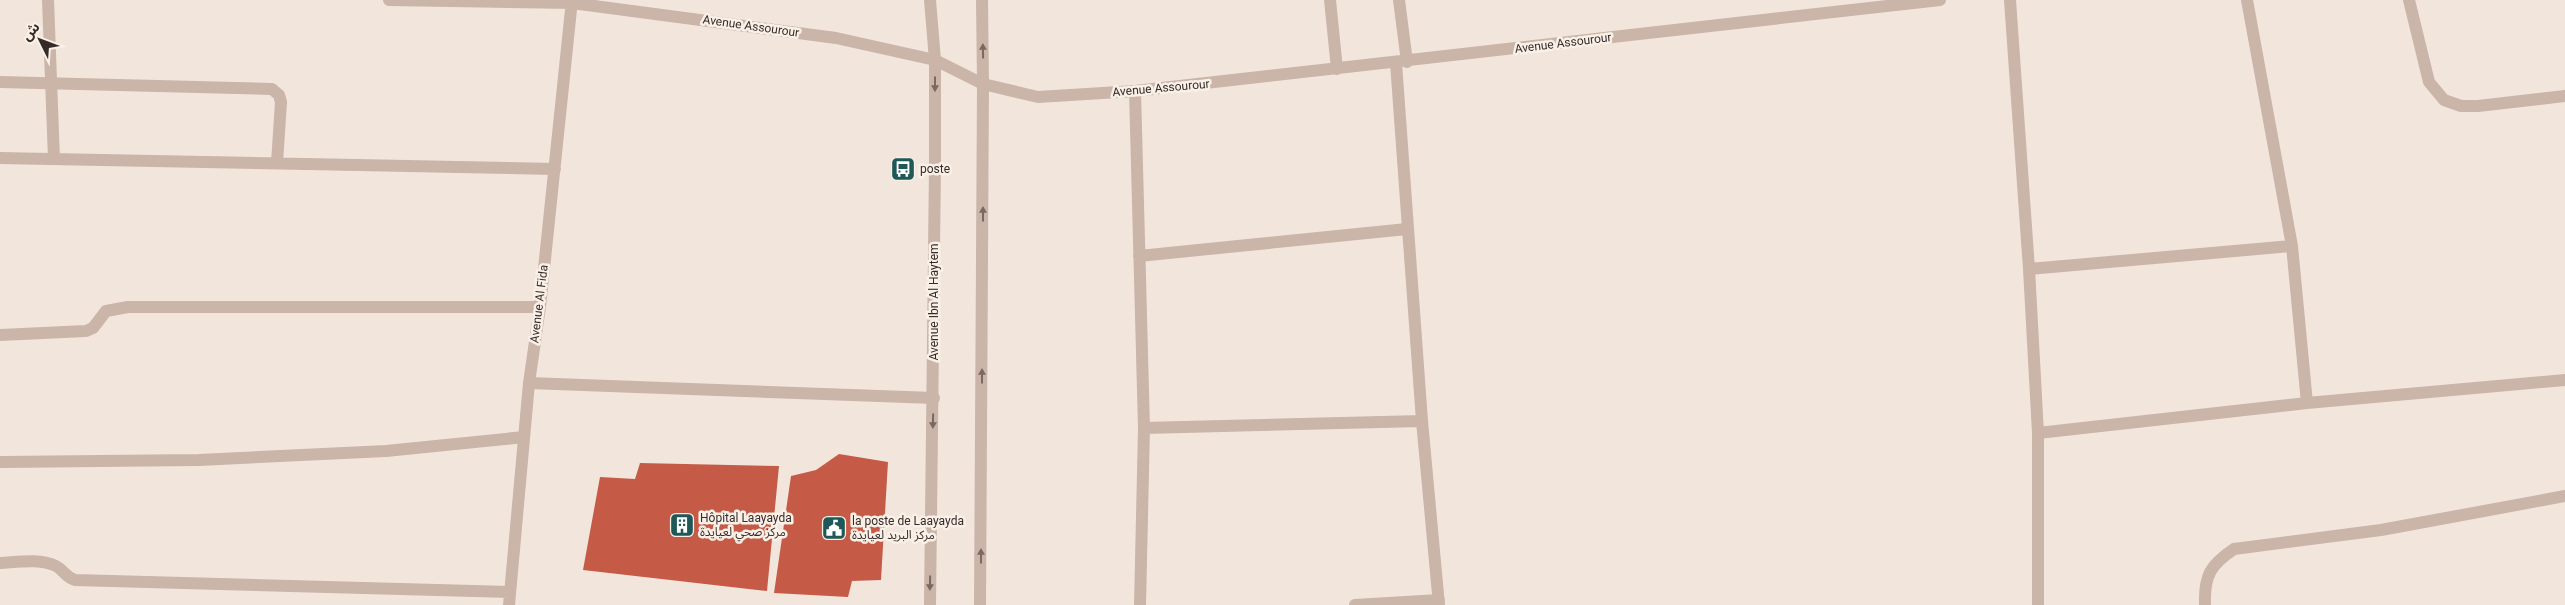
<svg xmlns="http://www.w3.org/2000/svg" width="2565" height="605" font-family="Roboto,'Noto Sans Arabic',sans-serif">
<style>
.building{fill:#c55b47}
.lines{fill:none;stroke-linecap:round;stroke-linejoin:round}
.minor{stroke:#cab5a8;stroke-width:12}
.tertiary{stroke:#cab5a8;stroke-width:12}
.oneway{fill:#796962}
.labels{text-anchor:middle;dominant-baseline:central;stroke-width:5;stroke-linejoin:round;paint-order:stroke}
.street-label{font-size:12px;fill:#372b28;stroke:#f9f0e8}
.poi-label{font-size:12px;fill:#372b28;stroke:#f9f0e8;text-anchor:start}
</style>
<rect width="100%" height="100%" fill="#f2e6dc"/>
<!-- building -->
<path class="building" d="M839,454L888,462L881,580L852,581L848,597L774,593L791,476L816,470Z
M640,463L779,466L767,591L583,570L600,477L635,479Z"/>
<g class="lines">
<!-- minor -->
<path class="minor" d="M48,0L54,159
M389,0L572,3L836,38L935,60L983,84L1038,97L1135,91L1940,0
M1330,0L1337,69
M1399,0L1407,62
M2010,0L2029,269L2038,433V605
M2247,0L2292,246L2307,403
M2409,0L2429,82L2444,100L2461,106H2478L2565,96
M1396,63L1422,421L1439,605
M0,82L272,89L279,95L281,102L277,163
M1135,91L1144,428L1140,605
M0,158L555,169
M1139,256L1407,229
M2029,269L2292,246
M0,335L86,331L93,328L106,311L128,307H540
M529,383L934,398
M1144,428L1422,421
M2038,433L2307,403L2565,380
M0,462L199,460L386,451L524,437
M0,563C18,562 40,558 56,566C64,570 65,577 75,580L510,592
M509,605L529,383L540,307L572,0
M1355,605L1439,600
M2205,605C2204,576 2210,565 2234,549L2381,530L2565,496"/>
<!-- tertiary -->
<path class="tertiary" d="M930,605L935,165V60L930,0
M980,605L983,84L982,0"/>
</g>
<!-- one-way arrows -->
<defs><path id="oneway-solid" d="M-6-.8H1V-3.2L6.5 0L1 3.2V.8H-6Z" transform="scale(1.25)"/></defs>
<g class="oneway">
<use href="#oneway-solid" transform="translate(983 51) rotate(-91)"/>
<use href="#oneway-solid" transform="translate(935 84) rotate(90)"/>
<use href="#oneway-solid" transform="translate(983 214) rotate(-90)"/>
<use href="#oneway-solid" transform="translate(982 376) rotate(-90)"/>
<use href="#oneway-solid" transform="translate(933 421) rotate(91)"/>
<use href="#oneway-solid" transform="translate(981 556) rotate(-90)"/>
<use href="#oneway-solid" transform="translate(930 583) rotate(91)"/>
</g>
<!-- icons -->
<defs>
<symbol id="bus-square" viewBox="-11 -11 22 22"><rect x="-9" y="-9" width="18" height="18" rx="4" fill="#1e5857" stroke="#f9f0e8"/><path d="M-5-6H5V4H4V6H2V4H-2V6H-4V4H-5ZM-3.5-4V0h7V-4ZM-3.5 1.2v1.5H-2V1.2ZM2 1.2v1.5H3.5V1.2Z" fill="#fff"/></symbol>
<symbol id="building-square" viewBox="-11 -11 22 22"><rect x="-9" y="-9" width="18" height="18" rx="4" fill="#1e5857" stroke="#f9f0e8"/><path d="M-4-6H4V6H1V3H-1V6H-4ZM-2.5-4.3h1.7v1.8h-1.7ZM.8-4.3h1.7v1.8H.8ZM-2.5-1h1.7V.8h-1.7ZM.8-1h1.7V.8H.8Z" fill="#fff"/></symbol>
<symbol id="civic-square" viewBox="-11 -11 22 22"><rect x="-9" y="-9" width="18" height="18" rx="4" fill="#1e5857" stroke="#f9f0e8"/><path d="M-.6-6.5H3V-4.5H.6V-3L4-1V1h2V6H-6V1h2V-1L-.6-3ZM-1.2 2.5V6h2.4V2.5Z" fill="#fff"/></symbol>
</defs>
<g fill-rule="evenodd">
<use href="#bus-square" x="889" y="155" width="28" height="28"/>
<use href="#building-square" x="668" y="511" width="28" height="28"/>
<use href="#civic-square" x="820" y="514" width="28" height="28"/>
</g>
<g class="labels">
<!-- street labels -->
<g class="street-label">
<text transform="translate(751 26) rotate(8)">Avenue Assourour</text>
<text transform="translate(1563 43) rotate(-7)">Avenue Assourour</text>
<text transform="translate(1161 88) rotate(-5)">Avenue Assourour</text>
<text transform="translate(934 302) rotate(-90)">Avenue Ibn Al Haytem</text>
<text transform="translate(539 304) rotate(-83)">Avenue Al Fida</text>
</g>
<!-- poi labels -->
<g class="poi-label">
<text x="920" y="169">poste</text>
<text x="700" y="518">Hôpital Laayayda<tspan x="700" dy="14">مركز صحي لعيايدة</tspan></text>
<text x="852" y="521">la poste de Laayayda<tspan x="852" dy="14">مركز البريد لعيايدة</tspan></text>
</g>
</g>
<!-- north arrow -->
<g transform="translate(40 40) rotate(312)" stroke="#f9f0e8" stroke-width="4" paint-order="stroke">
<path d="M0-4L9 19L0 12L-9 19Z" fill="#372b28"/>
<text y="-8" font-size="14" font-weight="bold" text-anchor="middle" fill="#372b28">ش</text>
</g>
</svg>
